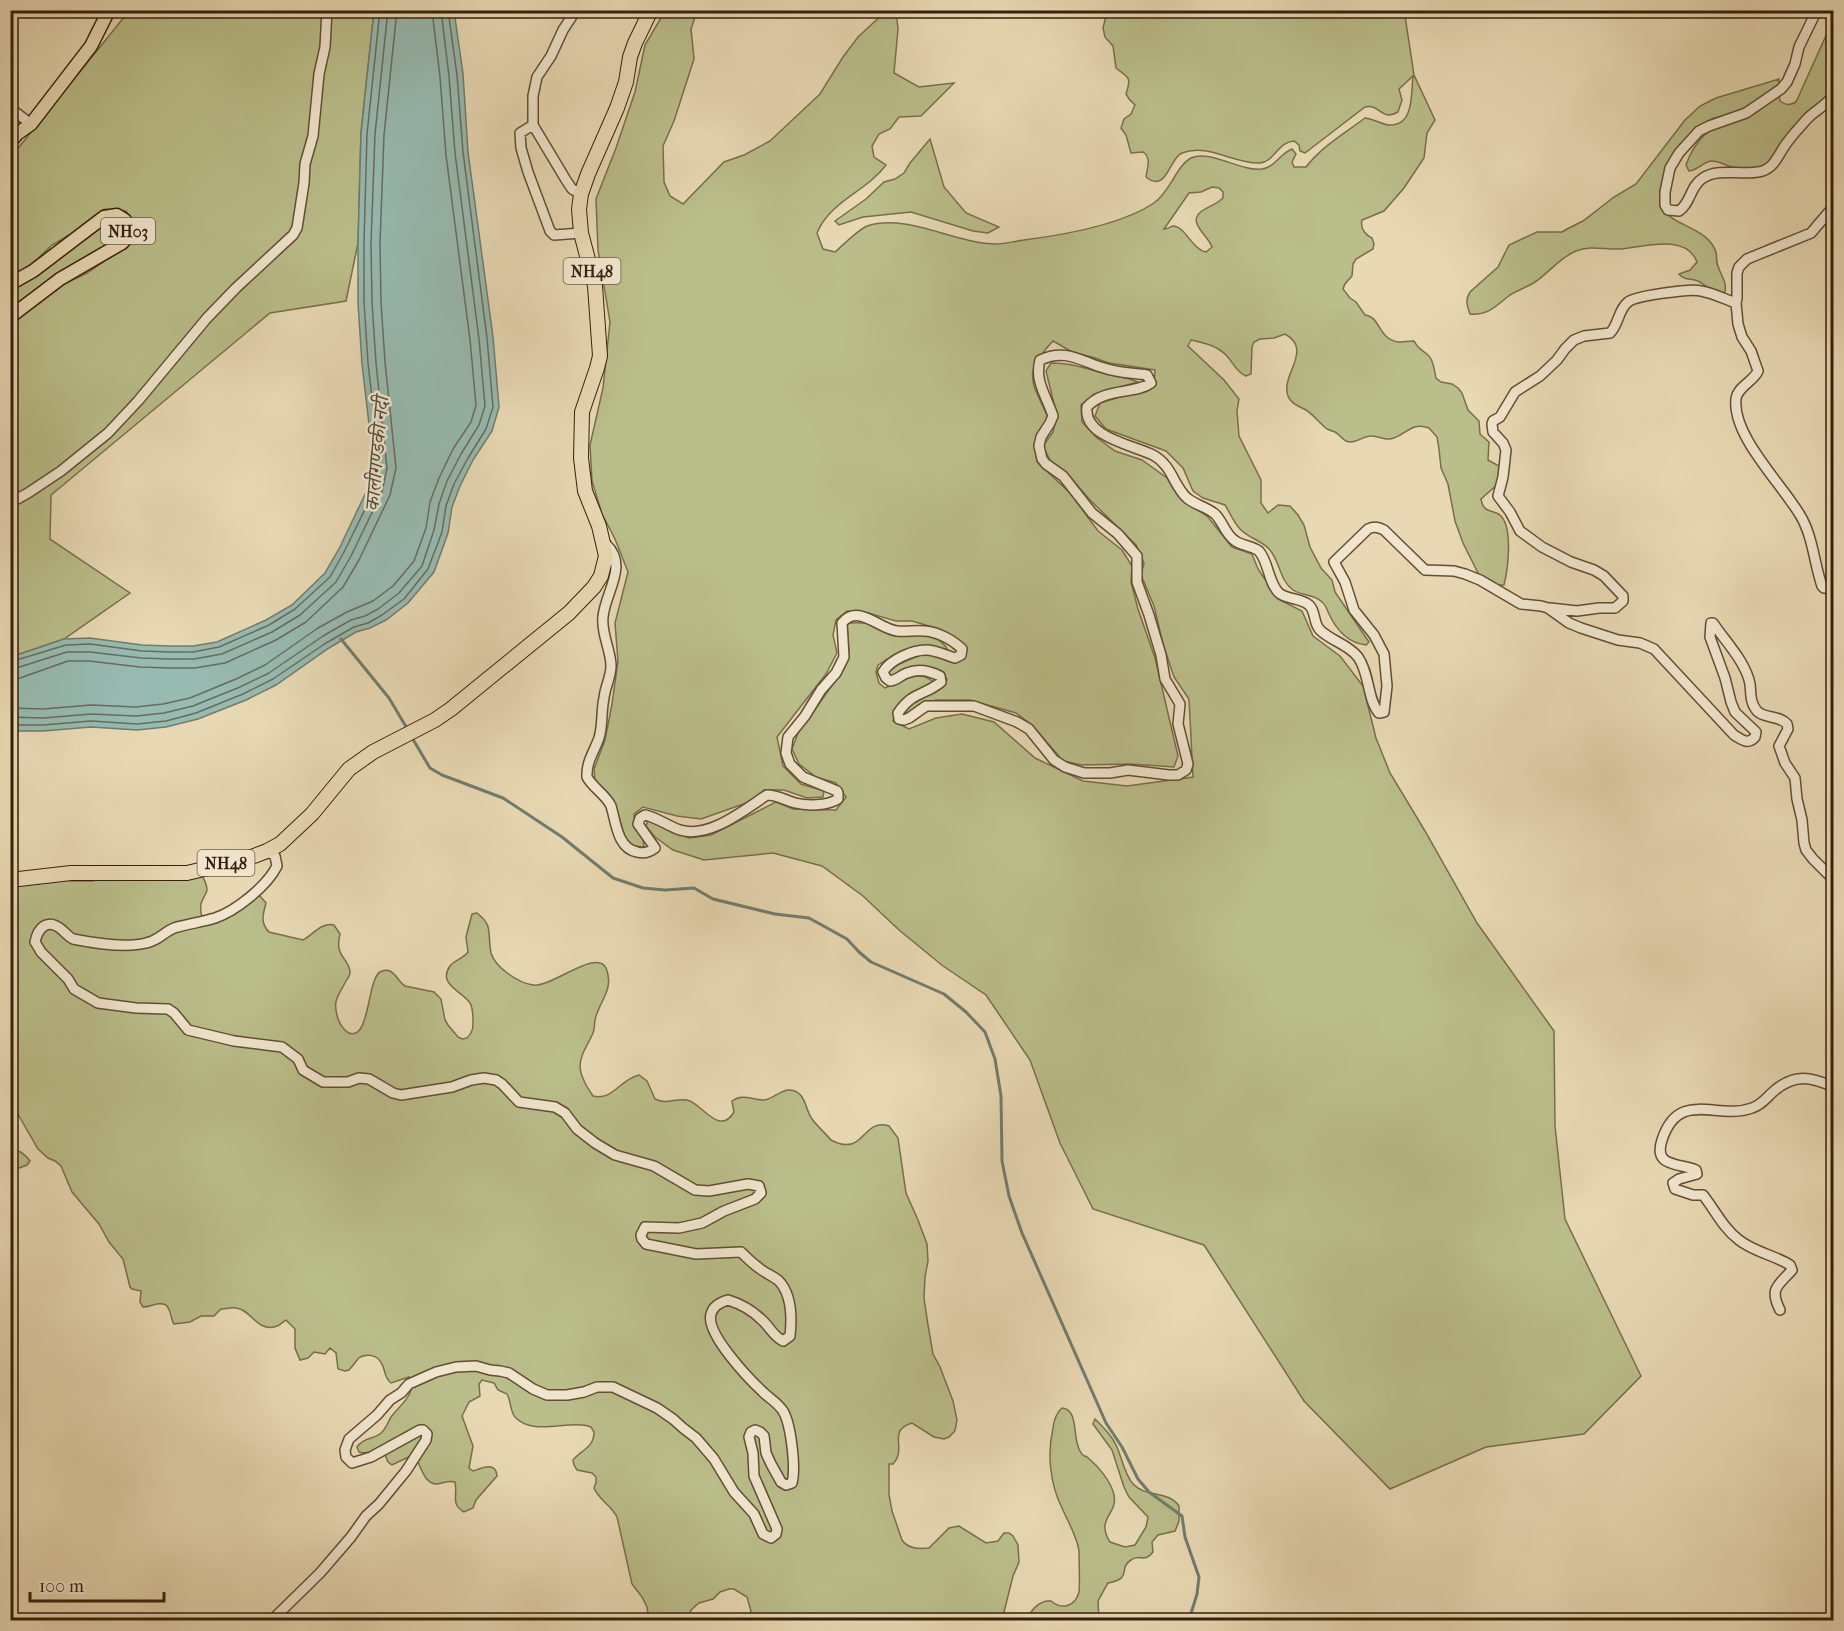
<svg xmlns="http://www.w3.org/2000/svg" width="1844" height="1631" font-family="'IM FELL French Canon','Noto Serif Devanagari',serif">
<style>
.green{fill:#babe8a;stroke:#796e4a;stroke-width:1.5;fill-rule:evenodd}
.water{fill:#97bab1;stroke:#717c6e;stroke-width:1.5}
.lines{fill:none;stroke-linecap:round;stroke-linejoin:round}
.shore{stroke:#686c5e;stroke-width:1.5}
.stream{stroke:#717c6e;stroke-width:3}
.minor-casing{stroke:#644d34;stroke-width:12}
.major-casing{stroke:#381e0a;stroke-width:15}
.highway-casing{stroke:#381e0a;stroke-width:16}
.minor{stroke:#f0e6ce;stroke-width:9}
.major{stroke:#e8d9b4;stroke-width:12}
.highway{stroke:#e8d9b4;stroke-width:14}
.labels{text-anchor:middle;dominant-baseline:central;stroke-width:5;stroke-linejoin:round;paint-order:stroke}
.shield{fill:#f0e6ce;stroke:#6f5a45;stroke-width:1.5}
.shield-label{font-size:16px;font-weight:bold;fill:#381e0a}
.water-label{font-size:20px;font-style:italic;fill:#544d3c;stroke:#f0e6ce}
</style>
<rect width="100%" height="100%" fill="#e8d9b4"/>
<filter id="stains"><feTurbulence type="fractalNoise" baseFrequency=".00333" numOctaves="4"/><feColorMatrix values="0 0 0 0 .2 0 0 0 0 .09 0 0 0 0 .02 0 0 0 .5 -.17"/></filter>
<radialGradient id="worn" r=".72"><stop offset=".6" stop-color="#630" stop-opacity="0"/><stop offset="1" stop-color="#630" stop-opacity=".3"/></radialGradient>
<!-- green -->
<path class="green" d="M1112,10L1401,11L1405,16L1414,75L1435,120L1427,133L1424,158L1404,188L1384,211L1362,220C1360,229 1364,234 1372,238L1374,244L1373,249L1356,259L1353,264L1352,276L1345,284L1343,289L1350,298L1356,302L1365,315C1381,317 1377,338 1398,342C1403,342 1409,341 1414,341C1418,349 1421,349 1428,355C1434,360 1434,370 1436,378L1441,382L1452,384L1458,388L1462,393L1468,410L1479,421L1480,434L1489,442L1488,460L1499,466L1503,471L1499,483L1481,499C1484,515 1492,508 1501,516C1513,529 1508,569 1504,585H1498L1486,589L1463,543L1455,521L1448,484L1441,468L1439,449L1437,437L1429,428C1410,421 1405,437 1390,439C1384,440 1378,436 1372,436C1363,435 1356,445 1346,441C1342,439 1339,434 1335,432C1332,431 1329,430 1327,429C1319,423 1314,415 1306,410C1299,406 1291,404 1288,396C1280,375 1314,350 1285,334L1274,338L1260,339L1254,342L1252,347L1251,374L1246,376C1236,372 1233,362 1226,355C1216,345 1204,343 1191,340L1188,346L1224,380L1239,399L1237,411L1239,436L1261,480V503L1268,513L1278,505L1290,506L1298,515L1304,525L1310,547L1321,568L1332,580L1335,592L1369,642L1366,645C1348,643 1337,631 1329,614C1327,610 1326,605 1322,602C1314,594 1302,596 1293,590C1280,581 1280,562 1270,550C1263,541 1248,538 1240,529C1234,523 1230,513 1225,505L1203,498L1193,491L1183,468L1166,451L1106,429L1095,416L1100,403L1154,387L1155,370L1109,363L1092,357L1074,353L1053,341C1022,374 1031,380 1048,417L1034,444L1037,462L1070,493L1098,531L1122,550L1132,566L1131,582L1138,609L1155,658L1178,756L1174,767L1131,764L1082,765L1063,761L1033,726L1016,713L970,700H936L923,704L906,716L904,711C917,698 935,693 947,680L944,672L923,666L890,677L887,674L894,666L923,654L935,655L947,660L960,658L957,639L939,629L912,621H896L868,613L847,611L836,620L833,635L837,653L826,674L777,737L783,766L801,784L824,791L823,797L807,798L784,790H764L749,802L701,819L677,816L643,807L634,814L635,827L643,838L644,847L633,846L625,838L615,806L595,780L594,769L605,740L612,704L618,661L615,623L628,572L615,539L602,514L592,481L590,445L603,388L610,322L598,250L596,199L616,148L635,92L645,45L665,11H697L691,29L694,59L674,121L663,146L664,182L670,196L683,204L724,162L744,155L770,141L820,94L843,57L858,37L886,11H896L898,29L894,73L919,87L954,83L921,116L899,117L890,129L879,134L872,146L874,157L886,165C866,192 830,201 817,233L823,249L835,252C843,245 858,230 867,226C908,213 955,244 997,244C1005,244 1015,241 1024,240C1063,235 1121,225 1154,203C1170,192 1177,165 1191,158C1210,149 1241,172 1262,169C1274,168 1281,153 1292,149L1296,154L1292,162L1294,167H1306C1321,147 1345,133 1365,118C1373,119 1382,124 1388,125C1415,127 1411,92 1413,76L1399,89L1402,100L1398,112C1381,122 1380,103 1365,107L1305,153L1300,151L1299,145L1294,141C1278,142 1274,162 1260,163C1234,164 1208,143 1182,153C1169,158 1167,194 1146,177C1147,168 1152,158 1143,152L1131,153L1126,135L1121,128L1124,119L1131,114L1135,105L1129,99L1126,94C1132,76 1128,78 1116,68L1113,46L1105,37L1103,28L1106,16ZM1212,187L1219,188L1223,192V198C1217,204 1209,206 1202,211C1186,222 1208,235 1212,247L1206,252C1193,250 1185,227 1174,226C1171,226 1168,229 1164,229L1189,193L1201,192Z
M129,11H374L361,133L358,243L346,301L270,313L51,495L50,539L130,593L64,639L11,657V324L53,289L87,273L129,244L135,226L126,211L104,209L71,234L52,245L31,265L11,278V157Z
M1833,20L1834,82C1830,96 1817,103 1807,114C1793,128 1782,146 1769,162C1756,171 1740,170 1726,165C1721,163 1717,161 1711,161C1703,162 1698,170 1689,171L1686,165C1698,132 1714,128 1743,112L1714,118L1703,125L1663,182L1660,194L1662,209C1676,227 1708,228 1716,252C1717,257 1716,262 1718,266C1721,276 1727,281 1725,292C1712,295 1708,286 1698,281C1690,278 1685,281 1679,274L1690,270L1697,262C1686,233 1643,247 1621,249C1605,250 1591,245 1576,251C1559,258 1549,273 1535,282C1527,287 1518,290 1510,295C1497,305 1488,316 1470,314C1467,305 1465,300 1470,292L1498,267L1509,245L1537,232H1562L1567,229L1583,221L1614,197L1636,184L1685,120L1700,106L1716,98L1779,79L1778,89L1780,101C1786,105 1789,106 1796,102Z
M930,139L944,187L966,213L999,227L988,233L973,231L911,212L863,217L839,225L835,221L866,199L884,182L895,179L904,173L910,163Z
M112,219L124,225L121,239L11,313L10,288L81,236Z
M1051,363C1072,363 1080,367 1099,372C1113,375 1125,377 1138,382L1094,394L1081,405L1082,422L1096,437L1115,451L1142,460L1167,478L1178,496L1208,517L1232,547L1252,554L1258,569L1278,599L1302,611L1313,636L1340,656L1363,686L1376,738L1390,773L1425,831L1477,923L1554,1031L1555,1126L1565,1219L1641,1376L1584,1434L1486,1447L1390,1489L1304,1401L1204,1245L1093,1209L1060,1143L1030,1060L986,995L943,966L899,930L863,896L822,866L773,853L704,860L673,850L655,837L646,826L648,820L689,838L711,835L776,802L793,809L836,810L846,797L836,783L816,777L799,764L792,749L798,733L844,669L849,653L847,624C859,619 916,631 931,636C939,639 944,643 948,650C923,641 900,650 878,665L876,672L879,683L885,688C900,682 920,668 933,682C913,693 898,696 893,721L909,729L936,718L962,714L994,722L1035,758L1083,781L1127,786L1193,777L1189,699L1174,677L1163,644L1154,606L1141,575L1144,563L1136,545L1089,499L1072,479L1050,460L1043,446L1053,432L1057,416L1046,371Z
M202,875C204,880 207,884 207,890C206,895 202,899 201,904C199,916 205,925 217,923L255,896H260L266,903C263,914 260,923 269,932L303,940C313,935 321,922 334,925L340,934C334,958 349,957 350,972C350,977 348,977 346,981C338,997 332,1000 338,1019C340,1024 343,1030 349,1033C370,1041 367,980 380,972C393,965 397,981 405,986L434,992L441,999L445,1020L448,1025L458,1037L462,1039L467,1038C473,1032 473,1028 473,1021C473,1015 473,1008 470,1003C462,991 437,984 450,966C454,960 463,959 468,952L466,937L472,914L477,913C494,926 487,934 491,953C495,967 518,983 533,985C551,988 597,948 606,968C615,989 599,1001 595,1020C594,1024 595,1029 593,1033C588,1045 580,1054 580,1067C581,1078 587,1087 593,1096C613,1101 619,1080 639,1075L647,1081L655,1099C666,1105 676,1098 687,1100C702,1103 719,1137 734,1112L732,1101C743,1093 752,1100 764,1100C774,1099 781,1089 790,1090C806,1091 805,1110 812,1119C818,1127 825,1133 831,1140C865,1158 862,1117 889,1126L898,1138L906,1193L918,1220L927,1244L928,1261L925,1277L924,1298L928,1325L933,1354L940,1367L953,1401L957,1420L955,1431L949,1437L944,1439L934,1437L912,1423C886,1431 908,1448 893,1464H889V1495L892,1511L902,1540C908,1549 919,1549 929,1548L949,1528L959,1526L986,1543L998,1541L1004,1533H1009L1013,1536L1018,1545L1019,1562L1013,1576L1002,1620H746L751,1611L747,1597L734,1589H729L720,1592L713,1599L699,1603L691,1610L687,1620H649L647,1607L642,1597L632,1584L617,1517C611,1505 599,1500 594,1488L596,1483V1477L592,1473L577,1470L574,1465L573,1460C582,1449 594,1448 594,1432L591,1427C570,1419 533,1437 515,1417C510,1411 511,1401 507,1394L498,1390L494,1383L482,1380L479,1384L480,1396L469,1402L462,1416L473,1446L469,1468L473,1471C482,1468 496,1461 497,1476L476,1500L473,1508L464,1512C450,1504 458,1495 455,1482C447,1480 442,1484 436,1484C422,1483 421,1462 413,1455L392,1465L388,1462L384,1452C376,1451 364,1454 359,1452L357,1447C364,1437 373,1440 381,1433C386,1429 388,1422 391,1417C400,1405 418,1393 409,1377L391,1383C383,1377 386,1368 380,1361C376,1355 365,1353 359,1358C355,1362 353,1366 349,1370L345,1371L338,1369L336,1353L330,1348L325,1354L314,1352L308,1358L300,1360L295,1348V1329L286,1320C283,1322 278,1327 274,1327C257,1331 250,1309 236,1308C231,1307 225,1309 221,1309L214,1316H201L190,1322L174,1324C170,1318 172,1311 166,1305C157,1301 152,1307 143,1307L140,1302L141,1291L132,1289L130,1287L123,1259L109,1242L99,1224L72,1192L61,1166L55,1161L48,1158L38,1149L19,1116L11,1097L10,883L54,878L72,881H92L112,877Z
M11,1148C19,1150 25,1154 30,1161L27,1165L11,1171Z
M1062,1408C1079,1409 1072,1438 1080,1451C1083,1457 1082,1454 1087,1457C1098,1466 1111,1481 1114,1495C1118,1515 1095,1518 1110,1542L1125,1547L1135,1545L1146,1527L1148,1517L1129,1497L1124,1487L1112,1450L1093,1424L1095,1419C1103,1427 1111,1434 1116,1445C1122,1457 1124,1474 1133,1484C1146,1498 1168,1490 1179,1506V1521L1175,1531L1158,1535L1152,1542L1153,1552C1144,1564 1140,1553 1131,1560C1117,1569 1134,1578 1108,1583L1098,1601L1099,1620H1027C1031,1610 1039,1600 1051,1601C1062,1610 1075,1607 1079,1592C1080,1587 1079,1557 1079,1551C1077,1536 1068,1522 1062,1508C1050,1484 1047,1454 1053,1428C1054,1420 1056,1413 1062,1408Z"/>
<!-- water -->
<path class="water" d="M374,11H454L463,74L468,152L493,337L499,407L492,431L473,460L460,486L452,507L448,533L434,572L408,603L386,620L370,628L356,632L329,648L276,685L246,700L198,719L166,727L137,730L91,727L43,731H11V657L64,639L90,638L142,645L169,646H193L217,642L266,620L292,605L325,573L339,549L369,486L374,467L362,364L358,303V243L361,133Z"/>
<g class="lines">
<!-- shore -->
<path class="shore" d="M10,662L66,645L90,644L142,651L169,652H193L219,647L269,625L295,609L330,577L344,552L375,489L380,467L368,363L364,302V243L367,134L380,10
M10,670L67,652H90L141,658L169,659H194L222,654L272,632L300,615L336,582L351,556L382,492L387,468L376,363L372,302L371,243L375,134L388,10
M10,679L20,678L68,661H89L140,667L169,668H195L225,663L276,640L306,622L343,587L359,560L390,495L396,468L385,362L381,302L380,243L384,135L397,10
M10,708L43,709L91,705L136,707L163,704L190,698L236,679L265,665L318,628L347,612L373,601L393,586L414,561L426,528L430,502L439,478L453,449L471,422L476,405L470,340L446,155L440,77L432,10
M10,717L43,718L91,714L136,716L164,713L193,706L240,687L269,673L323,636L351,620L365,616L378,609L399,593L422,566L434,530L439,504L447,481L461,454L479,425L485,406L479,339L455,153L449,76L441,10
M10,725H43L91,721L137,724L166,721L196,713L243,694L273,679L326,643L354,627L368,623L382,615L404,599L428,569L442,532L446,506L454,484L468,458L486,429L493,407L487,338L463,152L457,75L448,10"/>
<!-- stream -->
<path class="stream" d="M341,639L389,698L408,730
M411,736L430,768L442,775L503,798L562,837L613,878L643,888L665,890L694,888L713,899L775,914L809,918L847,939L859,952L871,962L944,994L966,1012L985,1032L995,1059L1001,1096L1002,1161L1009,1196L1022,1233L1106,1423L1122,1447L1138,1479L1149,1492L1182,1516L1185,1537L1199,1577L1197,1594L1189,1620"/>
<defs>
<path id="minor" d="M576,10L563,30L551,56L537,77L533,96V125L566,180L572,189L581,194
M1817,10L1799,47L1795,64L1787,82L1781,89L1746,113L1709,126L1699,131L1679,153L1670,168L1665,192V205L1668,210L1679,211C1691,203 1690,186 1703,178C1718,168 1740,175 1758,172C1774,170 1778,155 1786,144C1792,135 1800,127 1807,119C1815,110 1828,105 1834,94
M10,108L31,124
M533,125L520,133L521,148L528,172L550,231L554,235L581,233
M1834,206L1811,233L1747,259L1739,267L1737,273V298L1736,303L1738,324L1742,337L1751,351L1758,371C1754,381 1737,387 1736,399C1732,436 1782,484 1800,515C1813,536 1814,563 1822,586L1824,588L1834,589
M10,503L28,493L61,471L108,433L138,401L207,318L236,288L293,235L297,228L304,183L305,164L313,136L319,74L325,47L327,10
M606,544C629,566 605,592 603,617C601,634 611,650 611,666C611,677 605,687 604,698C601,711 603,725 599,738C594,752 586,762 587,777C592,787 607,796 611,806C616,822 617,848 637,852C644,854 650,852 655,848L638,824L640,818L645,815C658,818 668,826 680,830C709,839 744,810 767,795C777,795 785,800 795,803C807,806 827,806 838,799V793L837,791L803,777L790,764L786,753L788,737L805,716L821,690L836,673L844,657L842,623C858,603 879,629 897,631C906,632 915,630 925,631C938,632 953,640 962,649L961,655L955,658C945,655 936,650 926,650C912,650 890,660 883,672L886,678L890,681C897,680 901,675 907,673C919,668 929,671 940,676L941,682C924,696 913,691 898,713L899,719L904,720L909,718L926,706H974L1017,722L1029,729L1054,760L1065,767L1084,773H1110L1128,770L1169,775H1178L1186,770L1188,764L1178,724L1180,704L1165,679L1161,655L1149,615L1137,582V556L1118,534L1092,513L1063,476L1046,464L1042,459L1039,446L1041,437L1050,423L1053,416C1047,397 1034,381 1040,360C1066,348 1080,361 1104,368C1118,373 1133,373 1147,375L1151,383C1134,395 1105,387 1087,407C1083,437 1133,445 1153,455C1172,465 1173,485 1187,498C1195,505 1207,507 1215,514C1223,522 1225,533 1234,540C1241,546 1251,545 1259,551C1269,563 1268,582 1279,593C1288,600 1301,598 1309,605C1316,611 1313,623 1320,630C1331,641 1348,644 1358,657C1370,674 1367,699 1379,713L1384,712L1387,686L1384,654L1374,635L1354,610L1345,582L1334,562L1368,529C1374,526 1378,527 1384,530L1425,570L1454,571L1465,574L1480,580L1521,604L1541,606L1548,608L1569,623L1581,628L1618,640L1640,643L1654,649L1734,735C1742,740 1748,745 1755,737L1756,732L1735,712L1731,702L1725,678L1710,637L1711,623H1713C1725,641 1746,662 1750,684C1751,693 1750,703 1757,711C1765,719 1779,715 1787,724L1788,729L1779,746L1785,763L1795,778L1797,799L1802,820L1804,843L1806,850L1813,859L1834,880
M1550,608L1577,611L1599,608H1615L1623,601V596L1604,576L1594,570L1571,562L1542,547L1520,531L1510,512L1498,496L1503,477L1506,450L1503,443L1493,432L1492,424L1493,421L1500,417L1515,392L1540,376L1557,360L1565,349L1574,340L1584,336L1610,333C1619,324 1618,310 1628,302C1635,296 1691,288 1701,291C1713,293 1724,299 1736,303
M267,851L275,856L277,866C267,886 236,911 215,918C202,922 188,924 174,928C164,932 158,941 146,943C126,948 93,943 73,939C67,936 65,932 61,929C47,918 38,928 35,942L41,952L68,979L74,989L98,1003L136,1008L168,1009L174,1013L188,1030L234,1041L282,1047L298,1059L303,1070L323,1082H348L359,1078L369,1079L393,1093L401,1095L452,1087L471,1080L484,1078L496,1080L502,1084L519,1102L555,1107L565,1113L577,1129L595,1143L615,1155L654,1166L695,1190L709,1191L748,1184L759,1186L761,1193L755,1199L724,1211L702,1223L679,1228L645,1227L641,1235L642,1239L646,1244L696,1254L741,1252C747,1258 752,1263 759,1268C765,1273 773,1276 779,1281C792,1295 792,1318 790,1336L783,1341C773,1336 770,1327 762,1320C752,1310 741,1304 728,1300C721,1302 713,1306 711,1314C705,1333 749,1379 763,1392C769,1398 778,1403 783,1411C791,1424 796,1468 792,1483L786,1485L781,1482L771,1464L766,1453L764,1436L760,1432L755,1430L751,1432L749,1437L753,1453L754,1476L777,1529L776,1534L771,1538L763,1534L754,1514L734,1492L714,1459L696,1438L683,1428L673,1419L657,1408L613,1387H597L584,1392L567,1395H547L533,1389L509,1373L500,1371L490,1370L476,1366L456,1367L436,1372L409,1384L401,1393L390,1400L377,1415L349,1439L345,1450L346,1457L352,1463L371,1457L420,1430H423L427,1434L426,1440L406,1471L379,1504L366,1516L351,1537L320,1573L272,1620
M1780,1310C1769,1288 1778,1286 1792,1270L1790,1265C1774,1255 1754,1252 1739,1240C1723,1228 1715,1210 1703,1195H1693L1675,1189L1673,1183L1679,1179L1697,1174L1696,1170C1678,1163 1653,1167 1662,1140C1679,1088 1717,1121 1752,1108C1762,1105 1767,1097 1774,1091C1795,1073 1811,1077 1834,1087"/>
<path id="major" d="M10,143L17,134L31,124L91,46L109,10
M10,284L33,271L104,217L117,215L125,220C129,229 130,236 122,243L60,279L10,317"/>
<path id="highway" d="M10,880L71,873H187L246,859L267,851L280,844L312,814L349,769L373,752L435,720L451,709L569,613L594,587L601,576L606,556L599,526L585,491L581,458L582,412L597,368L600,356L595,286L581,233L579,209L581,194L588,174L617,108L626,82L630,57L635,43L651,10"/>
</defs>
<!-- minor casing -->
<use href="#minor" class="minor-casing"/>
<!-- major casing -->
<use href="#major" class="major-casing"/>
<!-- highway casing -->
<use href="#highway" class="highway-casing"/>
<!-- minor -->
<use href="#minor" class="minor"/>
<!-- major -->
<use href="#major" class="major"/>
<!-- highway -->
<use href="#highway" class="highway"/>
</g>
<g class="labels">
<!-- shield labels -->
<g class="shield">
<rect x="101" y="218" width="54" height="26" rx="4.5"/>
<rect x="563.5" y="258" width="57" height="26" rx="4.5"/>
<rect x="197.5" y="850" width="57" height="26" rx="4.5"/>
</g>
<g class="shield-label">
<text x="128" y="231">NH03</text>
<text x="592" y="271">NH48</text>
<text x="226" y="863">NH48</text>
</g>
<!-- water labels -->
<g class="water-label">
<text transform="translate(377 454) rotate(-85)">कालीगण्डकी नदी</text>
</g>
</g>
<!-- margin -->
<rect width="1844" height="1631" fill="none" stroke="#e8d9b4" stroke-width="36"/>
<rect x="12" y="12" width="1820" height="1607" fill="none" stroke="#381e0a" stroke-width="3"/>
<rect x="18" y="18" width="1808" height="1595" fill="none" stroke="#381e0a" stroke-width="1.5"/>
<!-- scale -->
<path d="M30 1592v9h134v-9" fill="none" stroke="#381e0a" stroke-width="3"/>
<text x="39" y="1592" font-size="18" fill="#381e0a" stroke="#f0e6ce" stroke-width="4.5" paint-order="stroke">100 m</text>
<rect width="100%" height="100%" filter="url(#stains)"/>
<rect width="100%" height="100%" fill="url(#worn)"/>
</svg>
